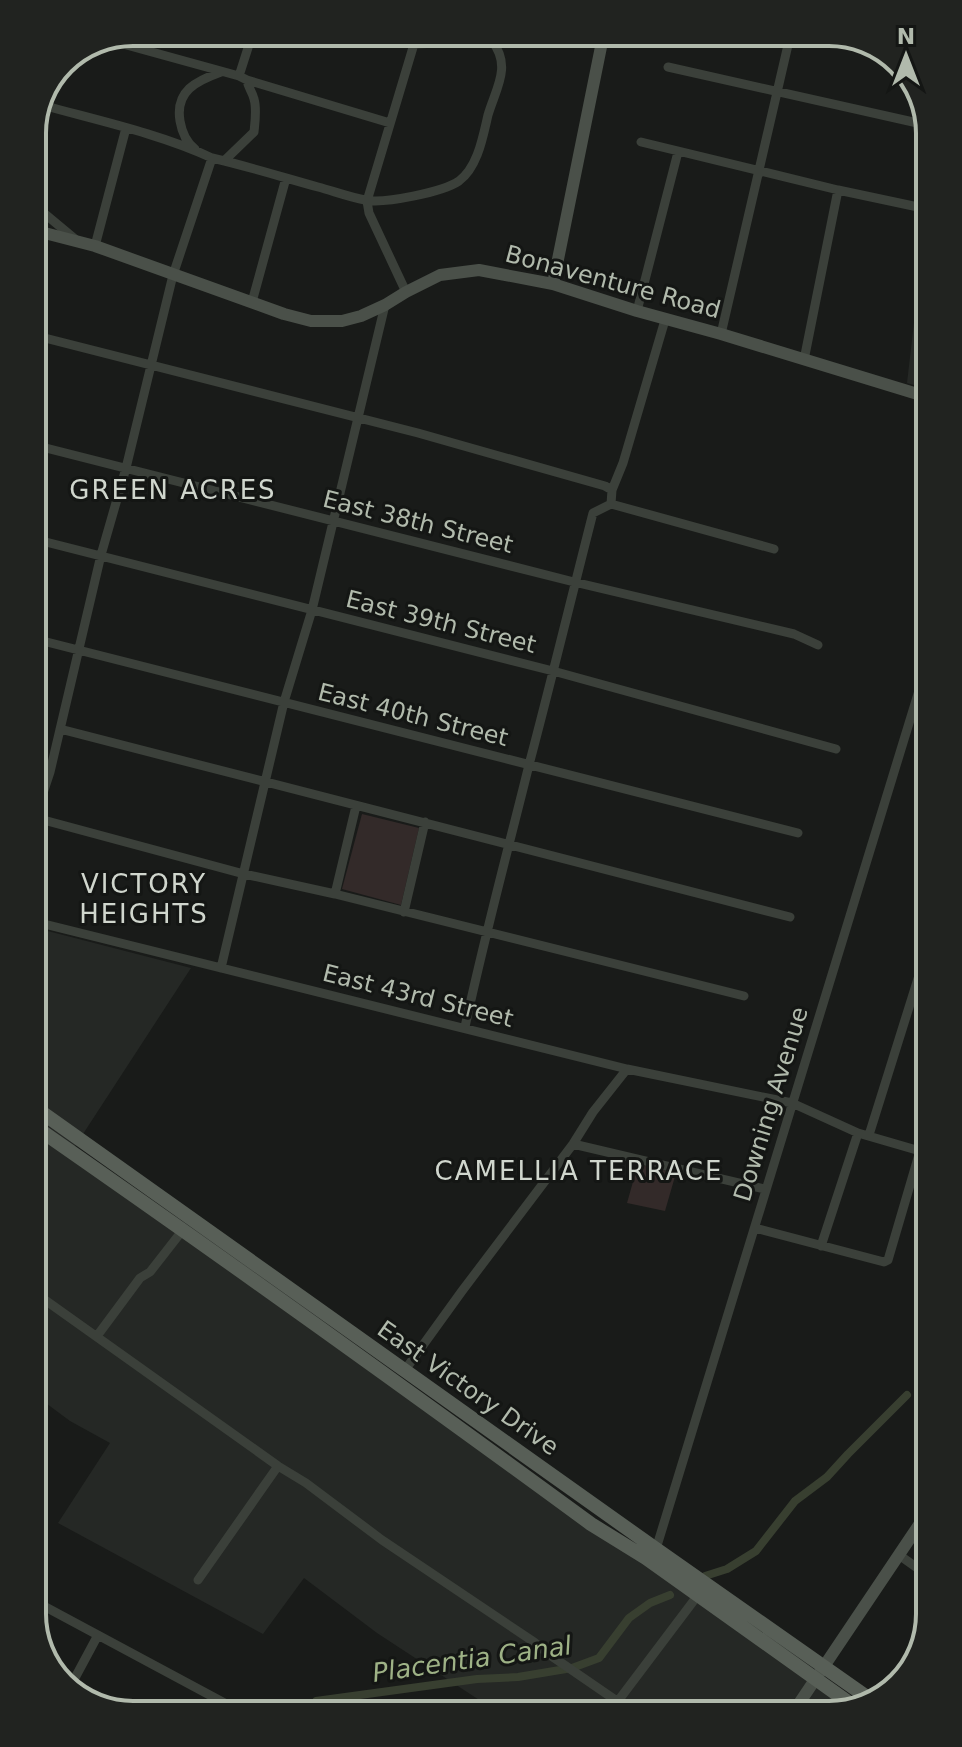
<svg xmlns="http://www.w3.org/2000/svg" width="962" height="1747" font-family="'DejaVu Sans',sans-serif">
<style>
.built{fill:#252825}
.green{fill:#332a29}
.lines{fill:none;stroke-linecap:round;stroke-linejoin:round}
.canal{stroke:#383f30;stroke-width:8}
.street{stroke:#3b403a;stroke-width:9}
.secondary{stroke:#4a5049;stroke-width:12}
.primary{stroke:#585f57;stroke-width:14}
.labels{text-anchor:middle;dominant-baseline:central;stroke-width:6;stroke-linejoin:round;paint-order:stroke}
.street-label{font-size:24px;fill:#b1baac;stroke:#141614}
.neighbourhood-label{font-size:26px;letter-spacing:2px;fill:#d0d6cd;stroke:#141614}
.water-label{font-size:26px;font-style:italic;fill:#9eb286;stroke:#141614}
.rim{fill:none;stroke:#b1baac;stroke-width:4}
</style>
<rect width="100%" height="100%" fill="#191b19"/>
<!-- built -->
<path class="built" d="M915,314L923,316L924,388L907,383Z
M36,928L191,968L70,1154L849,1707L496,1711L377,1633L304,1578L263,1634L58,1523L110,1443L70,1421L39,1398Z"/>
<!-- green -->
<path class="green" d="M362,814L419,828L401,905L342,889Z
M638,1164L676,1173L665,1211L627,1203Z"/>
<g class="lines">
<!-- canal -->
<path class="canal" d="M705,1576L727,1569L756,1551L795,1501L827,1477L848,1454L907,1395
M310,1713L316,1701L477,1679L518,1677L572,1668L599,1658L629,1618L650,1603L670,1595"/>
<!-- street -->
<path class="street" d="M112,41L239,76L247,80L390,123
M668,67L922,124
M239,76L253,32
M42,105C96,120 161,134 212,158C247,166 282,177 318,187C333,191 349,197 365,200C384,204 443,192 459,181C478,167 483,136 488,115C496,88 512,66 492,41L414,44L377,32
M641,142L838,190L918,207L923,184
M195,149C186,142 182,133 180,121C175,91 196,81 221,72
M224,161L254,132C255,122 257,109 254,99C252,91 248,88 247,80
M33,204L75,239
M95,246L126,128
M406,292L369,213L367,201L414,44
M252,302L286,178
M637,311L678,152
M721,334L791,32
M33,335L418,433L605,486L612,490
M804,360L838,190
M34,445L574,582L794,634L818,645
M611,504L774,549
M34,539L553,671L836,749
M35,639L798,833
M60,729L790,917
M36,814L50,772L101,555L126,468L173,275L212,158
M36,818L244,874L335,894L744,996
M335,894L356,806
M404,912L425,822
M36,922L627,1069L792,1103L858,1133L920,1151
M221,968L284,702L312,610L385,305
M465,1027C484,938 508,850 530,761C552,678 572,595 593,513L611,504L612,490L623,463L665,320
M869,1135L926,953
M573,1144L765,1189
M755,1228L884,1262L888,1260L920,1151L927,1149
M821,1246L858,1133
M38,1295L278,1466L306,1483L382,1540L534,1642L547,1653L630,1710
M97,1336L140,1278L150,1272L182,1231
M405,1370L462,1291L573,1144L593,1112L627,1069
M656,1549L925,671
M899,1555L930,1577
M198,1580L278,1466
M40,1604L245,1714
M69,1689L98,1635
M618,1701L698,1595"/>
<!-- secondary -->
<path class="secondary" d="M33,230L95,246L284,314L311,321H342L361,316L385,305L406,292L440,275L479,270L553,284L637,311L721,334L924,396
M553,284L604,32
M796,1708L929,1510"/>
<!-- primary -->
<path class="primary" d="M37,1109L656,1549L874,1702
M37,1128C224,1258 408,1390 591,1524L646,1558L855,1707"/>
</g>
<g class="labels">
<!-- street labels -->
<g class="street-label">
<text transform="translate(613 282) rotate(15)">Bonaventure Road</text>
<text transform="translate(418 522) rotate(14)">East 38th Street</text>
<text transform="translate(441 622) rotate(14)">East 39th Street</text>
<text transform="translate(413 715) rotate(14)">East 40th Street</text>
<text transform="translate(418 996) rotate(14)">East 43rd Street</text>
<text transform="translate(771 1104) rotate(-73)">Downing Avenue</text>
<text transform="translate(468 1388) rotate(35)">East Victory Drive</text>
</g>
<!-- neighbourhood labels -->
<g class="neighbourhood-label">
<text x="173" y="490">GREEN ACRES</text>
<text x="144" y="884">VICTORY<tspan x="144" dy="30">HEIGHTS</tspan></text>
<text x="579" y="1171">CAMELLIA TERRACE</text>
</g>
<!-- water labels -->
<g class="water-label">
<text transform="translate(472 1659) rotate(-8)">Placentia Canal</text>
</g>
</g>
<!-- crop -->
<path d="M0 0H962V1747H0ZM133 46H829A87 87 0 0 1 916 133V1614A87 87 0 0 1 829 1701H133A87 87 0 0 1 46 1614V133A87 87 0 0 1 133 46Z" fill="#212320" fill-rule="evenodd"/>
<path class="rim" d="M133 46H829A87 87 0 0 1 916 133V1614A87 87 0 0 1 829 1701H133A87 87 0 0 1 46 1614V133A87 87 0 0 1 133 46Z"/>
<!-- north arrow -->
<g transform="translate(906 56)" stroke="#141614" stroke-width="6" paint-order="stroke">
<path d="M0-6L14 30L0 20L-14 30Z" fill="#b1baac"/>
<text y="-12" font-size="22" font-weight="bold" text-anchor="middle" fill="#b1baac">N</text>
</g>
</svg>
